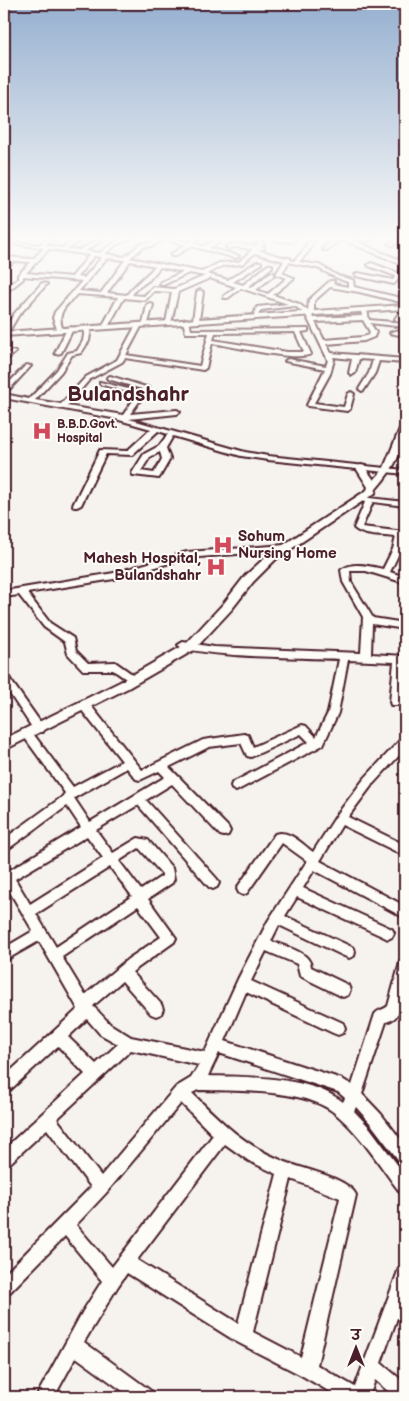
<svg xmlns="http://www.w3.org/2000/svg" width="409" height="1401" font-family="'Balsamiq Sans','Playpen Sans Deva',sans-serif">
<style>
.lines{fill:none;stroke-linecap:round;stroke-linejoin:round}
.minor-casing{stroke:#4a1f2b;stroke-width:4}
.major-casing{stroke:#4a1f2b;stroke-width:4}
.minor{fill:#fdfcf7;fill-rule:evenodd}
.major{fill:#fdfcf7;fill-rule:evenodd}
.labels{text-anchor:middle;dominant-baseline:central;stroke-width:4;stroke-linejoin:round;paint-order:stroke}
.far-poi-label{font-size:12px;font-weight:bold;fill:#4a1f2b;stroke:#fdfcf7;text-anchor:start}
.poi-label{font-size:15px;font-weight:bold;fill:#4a1f2b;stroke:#fdfcf7;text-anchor:start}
.far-town-label{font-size:21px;font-weight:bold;fill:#4a1f2b;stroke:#fdfcf7}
</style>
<rect width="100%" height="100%" fill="#f6f3ef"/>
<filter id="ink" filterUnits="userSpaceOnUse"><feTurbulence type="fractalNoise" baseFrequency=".02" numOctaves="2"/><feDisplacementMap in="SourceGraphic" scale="10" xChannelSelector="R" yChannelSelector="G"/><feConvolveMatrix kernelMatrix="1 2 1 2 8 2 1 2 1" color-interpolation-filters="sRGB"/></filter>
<g filter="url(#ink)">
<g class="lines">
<defs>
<path id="minor" d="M50,237H55L45,245L62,248L77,238H81V240L67,249L80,250L102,237H107L85,251L100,253C110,245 120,237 133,237L116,245L105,254L125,257L140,244L149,243L164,237H169L152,246L143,247L130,258L202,272L219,263L239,262L253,249L234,247L229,249L226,247L233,243L256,246L258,244L254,237H258L264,244L261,246L264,247V249L257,250L286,258H290V260L294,261L304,250L311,237H315L309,251L299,262L319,265L338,276L353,280L354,287L405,299V303L359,292L330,287L314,301V314L312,316L313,318L362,316L361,310L364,308L367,310L369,320L405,323V327L370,323L376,332L374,337L364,341L326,344L331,353L405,359V363L379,361L375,373L364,390L362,391L359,389L369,373L373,360L359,359L355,373L352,375L349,373L352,359L333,357L334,360L330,374L314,403L344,407L348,394L351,392L354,394L350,409L347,411L308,406L307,405L325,369L285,361L288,359L326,366L328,360L306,315L295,306L261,310L258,315H254L257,307L288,304L241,288L228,298H224V296L236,287L210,278L178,292L171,323L166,322L172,292L154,291L145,300L124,298L109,325L106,327L103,325L118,297L77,294C66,306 57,311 62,328L57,329L53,318L55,312L82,281L23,276V279L4,294V289L18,278V275L31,262L14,261L4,270V265L9,260L4,259V257L33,259L44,248L4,242V240L39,245ZM49,249L89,255L72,277L26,273ZM255,253L284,261L276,274L287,278L268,294L256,290L274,275V273H270L251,288L248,287L272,267V265H268L243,285L233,282L261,264V262H257L228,280L207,274L222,266L242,264ZM94,256L102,257L84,278L77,277ZM107,258L125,260L101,293L79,291ZM130,261L155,266C146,277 134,284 127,295L107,293ZM289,262C297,265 311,266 317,268C329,273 335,278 348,282V287L333,284L334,281H330L309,300L308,311L299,304L273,295L294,278L282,273ZM160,267L183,272L161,282L160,283L163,285L189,273L205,276L174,289L153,287L144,296L132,295L136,289L149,280ZM363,320L370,332L369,335L363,337L324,340L315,322Z
M197,237H202L193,243L204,246L215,240L211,239V237L221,239V241L209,248L239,256L236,258L191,246L175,256H171V254L186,245L172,241V239L188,242Z
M275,237L290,239L293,237H298L291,242L274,240Z
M337,237H345L405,262V266L341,239L327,250H323V248Z
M358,237L368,238L377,237L368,241Z
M402,237H405V239L393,245L388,244Z
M371,263L401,274L402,275L394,284L356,276L355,275L358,273L393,280L396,276L369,266L368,265Z
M42,283L47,284L18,316L8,333H4V331L14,314Z
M200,290L203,292L199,320L196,322L193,320L197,292Z
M150,303L153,305L148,323L143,324L147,305Z
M398,306H402L405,313L398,321L395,319L399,313Z
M186,319L189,321L191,330L308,329V331L301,332L311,354C297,362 231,346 212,343L206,368L203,370L125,358L122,362L90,379L67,406L123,415L137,395L100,384V382L140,392L142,389L108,379L107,378L110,376L149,388L130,414L177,410L180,412L177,414L129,419L245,452L268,456L405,470V474L268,460L241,456L173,436L166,448L170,459L159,478L133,475L132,473L144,454L159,446L168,434L158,431L132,455L106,454L81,505L77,507H74L73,505L100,450L127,451L151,429L112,418L4,398V394L29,399L57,370L68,353L77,351L83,341L85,328L88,326L91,328L89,341L81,353L72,355L61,372L35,400L61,404L86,377L117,360L136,325L139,323L142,325L126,355L200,366L209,333H186L183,321ZM295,332L304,352H287L213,340L215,333ZM160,452L162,459L154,473L141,471L150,457Z
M70,327L73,329L61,353L56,354L55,353L67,329Z
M405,330L404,336L390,333C393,330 401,331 405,330Z
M11,351L16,352L4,362V357Z
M26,365L31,366L6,393L4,394V388Z
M395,442L405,443V447L395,446Z
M361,497L405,502V506L373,502L362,527L405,532L401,549L390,572L405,577V583L366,571H350L351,582L373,618L405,623V629L372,624L371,654L405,656L400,702L399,705H391L390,702L394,662L348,660L338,713L323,745L236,791L232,789L231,786L232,783L309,742L301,734L251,757L247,756L241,743L209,747L169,767L228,827L230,831L228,835L224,836L220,835L172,784L146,800L217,879L219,883L217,887L213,889L209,887L138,805L96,830L113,853L138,838L148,840L172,868L174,879L172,883L148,899L176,938L174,942L132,972L161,1004L163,1009L161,1014L156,1016L151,1014L122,981L93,1006L110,1024L131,1037L205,1052L238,979L268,921L307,861L282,843L247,893L243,895L239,893L237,889L239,885L275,834C289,829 302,844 313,852L336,816L364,779L401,739L405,738V749L372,785L348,817L405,845V856L342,825L320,861L405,906V918L314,870L303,888L392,929L394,933L392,937L388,939L384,937L297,897L285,916L354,948L355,952L354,956L349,958L344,956L279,925L271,941C283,946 311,952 311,967L348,985L350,990L348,995L343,997L300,976L297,964L266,951L251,981L343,1023L345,1028L343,1033L338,1035L333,1033L246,992L225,1041L342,1079L352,1085L375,1014C379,1009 384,1010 388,1006L399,966L400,961L405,960C405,978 409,1017 386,1022L362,1094L381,1114L405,1145V1164L400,1162L371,1124L356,1107L354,1111L370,1128L405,1175V1195L400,1192C379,1165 360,1132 332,1111C303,1089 233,1091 198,1090L192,1093C224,1125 248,1149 291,1164C308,1170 349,1179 356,1195L317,1365L355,1387L397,1274L399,1268L405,1266V1296L403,1301L405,1303V1321L397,1318L381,1363L405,1383V1397H395L375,1380L369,1397H339L301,1375L237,1342L127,1273L118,1286L84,1342L151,1391L154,1397H131L76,1357L54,1397H36L83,1311L102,1281L65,1236L10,1292L4,1294V1275L91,1187L47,1129L9,1164L4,1166V1149L85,1074L58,1046L9,1091L4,1093V1077L78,1009L39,941L4,961V948L33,931L4,882V866L8,867L10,870L81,827L67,806L8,849L4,850V839L62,797L65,793L22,734L23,731H31L73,787L122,761L80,708L79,705L80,702H88L142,770L203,740L244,734L248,735L253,747L302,725L306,726L316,737L328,713L339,659C315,658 189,657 178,645L183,642L214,647L361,653L363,617L343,582L341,570C352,561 370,566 383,569L393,549L396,537C382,535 364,537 354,528L365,502L361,501ZM127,768L136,779L140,780L159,771L165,777L90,822L74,798ZM87,836L103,858L30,904L15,879ZM139,848L162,874V876L141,890L119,861ZM110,867L132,896L56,947L36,914ZM138,906L161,937L128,959L85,995L62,957ZM87,1019L100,1034L118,1044L96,1064L68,1037ZM131,1050L199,1065L191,1078L176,1087L101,1176L57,1119ZM219,1053L338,1092L345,1098L343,1102C309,1076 249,1077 208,1076ZM181,1103L213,1135L112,1267L76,1225L106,1193ZM225,1144L249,1161L277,1174L238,1323L137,1260ZM291,1179L340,1198L301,1357L253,1332Z
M285,545L288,546V550L187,558L114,579L27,593L50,623L73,638L76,651L88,663L115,662L132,674L134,677L129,681L113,670H83L68,654L65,642L44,627L19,595L4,597V591L114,573L187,552Z
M4,674L7,675L43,726L44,729L43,732H35L4,685Z"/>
<path id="major" d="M405,305V309L4,336V332Z
M405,423C407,448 392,471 376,489L375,493L276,559L253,582L232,609L194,650L128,688L4,750V739L120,682L186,644L224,603L245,576L268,555L367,490L368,487L356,468L361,465L364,466L374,480L383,470L401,426Z"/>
</defs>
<!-- minor casing -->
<use href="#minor" class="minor-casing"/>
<!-- major casing -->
<use href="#major" class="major-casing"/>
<!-- minor -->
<use href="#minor" class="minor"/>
<!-- major -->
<use href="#major" class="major"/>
</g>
</g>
<!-- sky -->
<linearGradient id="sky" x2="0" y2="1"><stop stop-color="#96b0d0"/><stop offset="0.55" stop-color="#fbfaf8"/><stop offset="1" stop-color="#fbfaf8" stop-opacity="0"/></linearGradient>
<rect width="409" height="433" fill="url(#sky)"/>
<!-- icons -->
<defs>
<symbol id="hospital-bare" viewBox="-9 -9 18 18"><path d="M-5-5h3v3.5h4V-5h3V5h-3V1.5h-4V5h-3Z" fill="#d1495b" stroke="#fdfcf7" stroke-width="2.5" paint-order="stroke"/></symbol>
</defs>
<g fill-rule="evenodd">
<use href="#hospital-bare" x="28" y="417" width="28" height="28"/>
<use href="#hospital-bare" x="209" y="531" width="28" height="28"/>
<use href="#hospital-bare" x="202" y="553" width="28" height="28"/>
</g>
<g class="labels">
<!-- far-poi labels -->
<g class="far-poi-label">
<text x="57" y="424">B.B.D.Govt.<tspan x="57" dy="14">Hospital</tspan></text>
</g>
<!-- poi labels -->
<g class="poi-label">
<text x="238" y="536">Sohum<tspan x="238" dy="17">Nursing Home</tspan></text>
<text x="201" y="558" text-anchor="end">Mahesh Hospital,<tspan x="201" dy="17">Bulandshahr</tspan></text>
</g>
<!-- far-town labels -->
<g class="far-town-label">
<text x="128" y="394">Bulandshahr</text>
</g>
</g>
<!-- margin -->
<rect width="409" height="1401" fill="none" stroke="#fdfcf7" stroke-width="20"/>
<rect x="10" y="10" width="389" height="1381" fill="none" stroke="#4a1f2b" stroke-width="2" filter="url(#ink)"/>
<!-- north arrow -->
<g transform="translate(356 1348)" stroke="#fdfcf7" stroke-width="4" paint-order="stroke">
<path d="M0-4L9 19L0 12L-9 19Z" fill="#4a1f2b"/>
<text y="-8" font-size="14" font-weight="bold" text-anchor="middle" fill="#4a1f2b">उ</text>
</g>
</svg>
